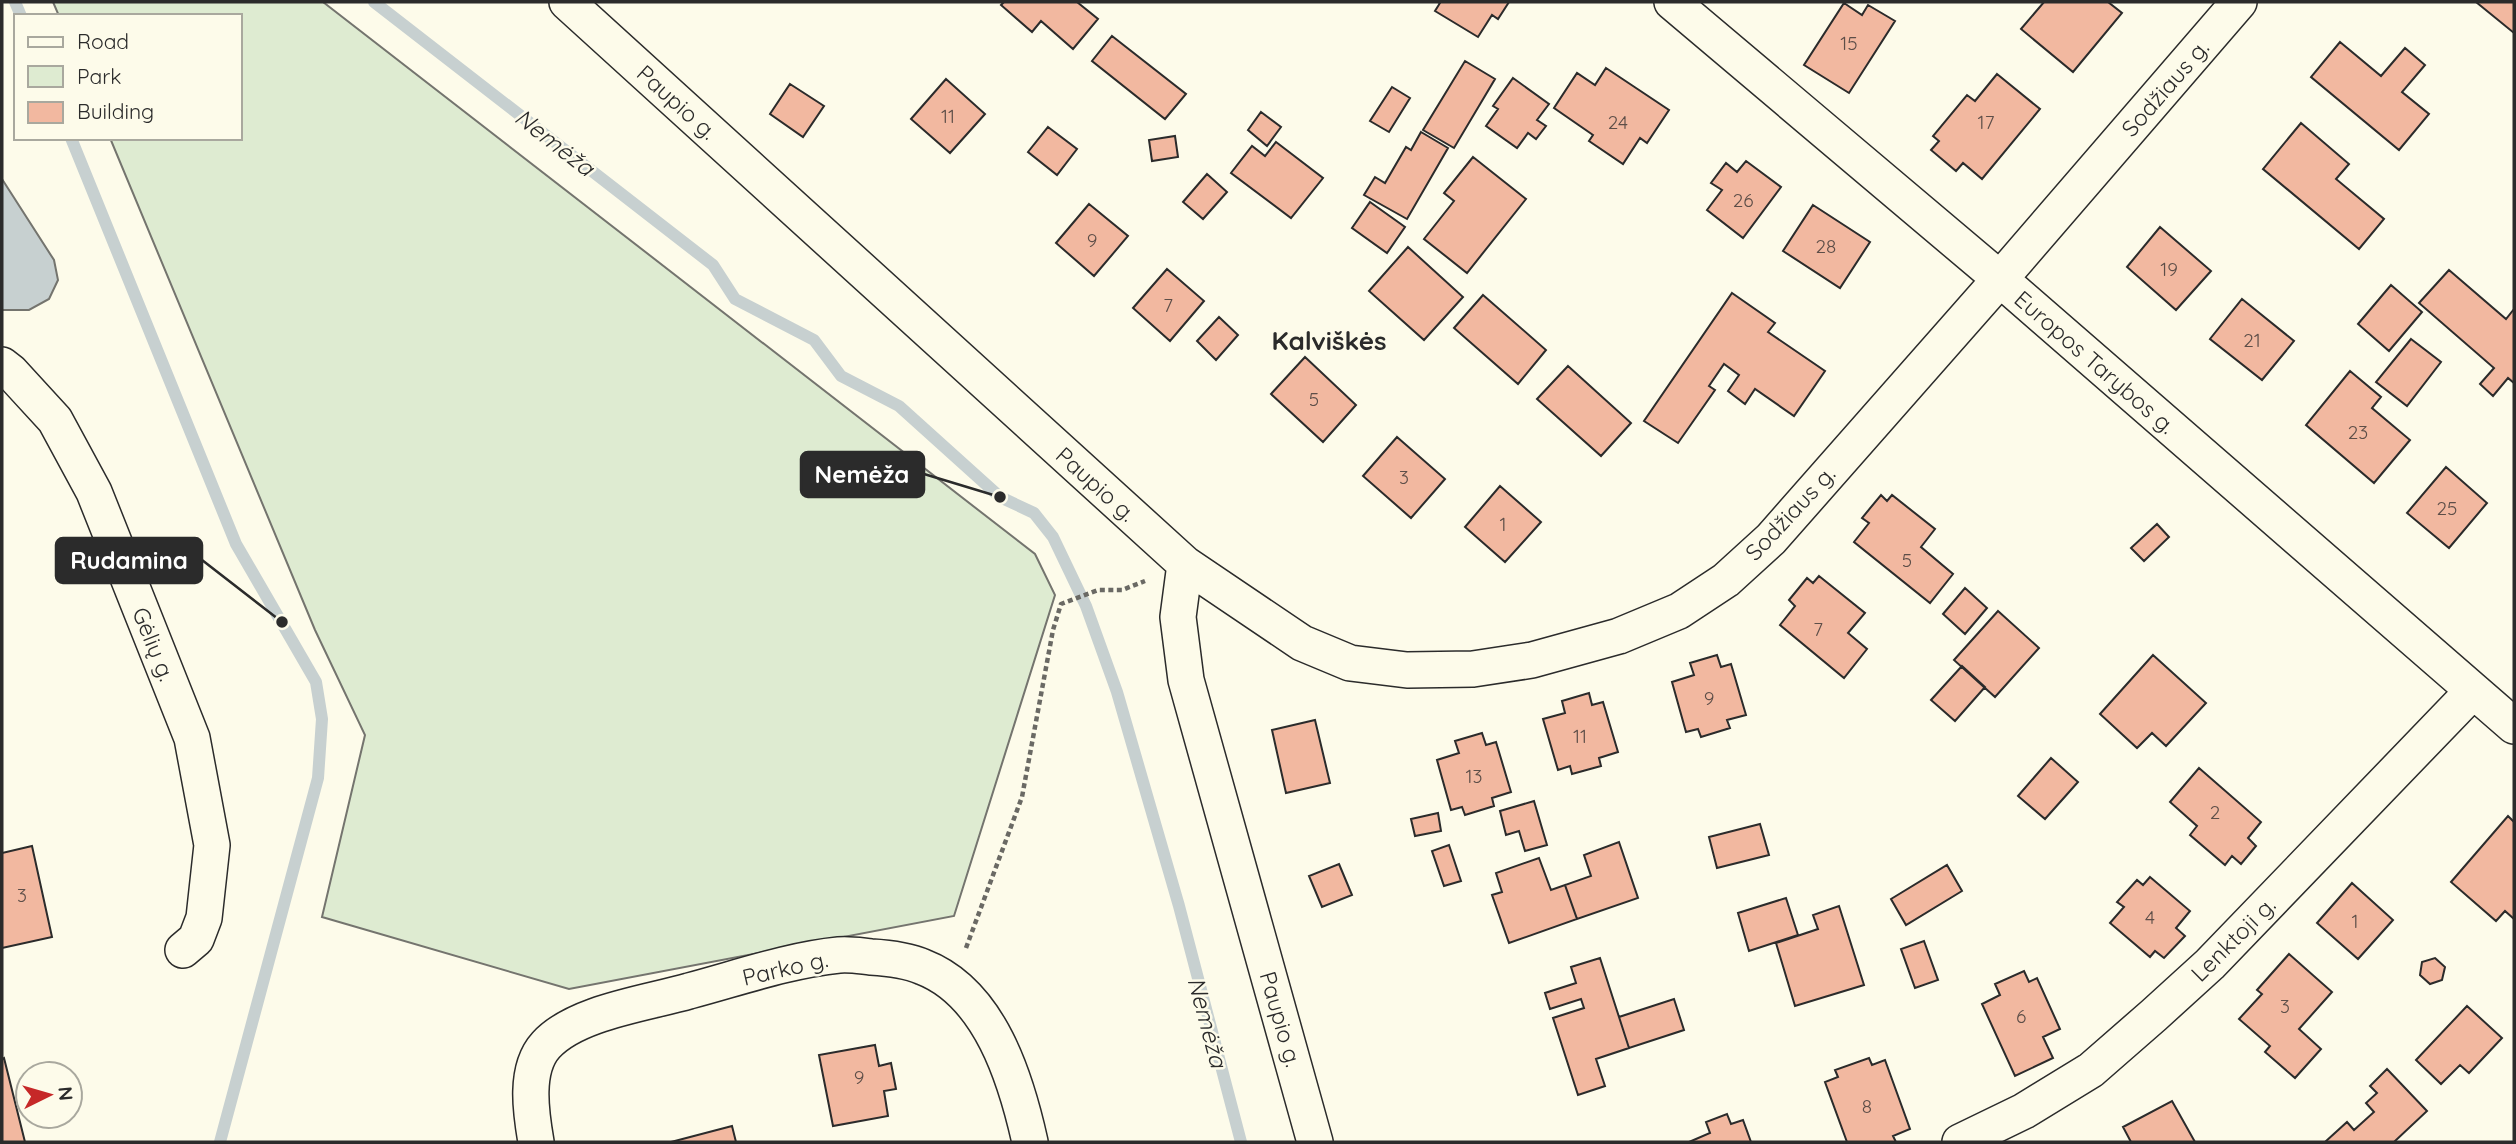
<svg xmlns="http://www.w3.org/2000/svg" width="2516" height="1144" font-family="Quicksand,sans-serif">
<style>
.green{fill:#deebd1;stroke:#74746e;stroke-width:2}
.water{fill:#c7d0d0;stroke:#74746e;stroke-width:2}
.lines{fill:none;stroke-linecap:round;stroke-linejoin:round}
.stream{stroke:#c7d0d0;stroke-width:12}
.building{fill:#f2b8a0;stroke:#2b2b2b;stroke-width:2}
.street-casing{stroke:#2b2b2b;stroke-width:38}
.path{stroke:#6a6964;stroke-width:4.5;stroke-dasharray:5 3.5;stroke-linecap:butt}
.street{stroke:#fdfbea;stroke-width:35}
.labels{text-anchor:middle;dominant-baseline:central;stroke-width:5;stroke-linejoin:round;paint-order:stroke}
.number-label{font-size:19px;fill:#5d4e48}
.street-label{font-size:23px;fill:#2b2b2b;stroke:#fdfbea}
.water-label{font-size:24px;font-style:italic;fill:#2b2b2b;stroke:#fdfbea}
.quarter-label{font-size:26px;font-weight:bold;fill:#2b2b2b;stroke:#fdfbea}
.leader{fill:none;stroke:#2b2b2b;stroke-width:2.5}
.callout-dot{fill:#2b2b2b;stroke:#fdfbea;stroke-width:2.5}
.callout{fill:#2b2b2b;stroke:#2b2b2b;stroke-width:2.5}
.callout-label{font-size:24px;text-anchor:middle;font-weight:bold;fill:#fff}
</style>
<rect width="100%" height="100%" fill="#fdfbea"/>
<!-- green -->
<path class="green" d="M53,2H323L1035,554L1055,595L954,916L569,989L322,917L365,735L315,630L110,138H240V16H59Z"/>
<!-- water -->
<path class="water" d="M2,179L54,260L58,280L49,299L29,310H2Z"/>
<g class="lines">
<!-- stream -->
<path class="stream" d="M15,2L21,16
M374,2L713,265L735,299L814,340L841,376L899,406L1000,497L1034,513L1053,537L1086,606L1117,692L1179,906L1241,1142
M71,138L236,544L316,682L322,719L318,778L220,1142"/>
</g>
<!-- building -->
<path class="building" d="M1004,2H1077L1098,19L1073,49L1041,21L1032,32L1001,5Z
M1438,2H1509L1498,19L1492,15L1478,37L1435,11L1440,3Z
M2044,2H2108L2122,13L2073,72L2021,29Z
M2476,2H2514V33Z
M1844,3L1862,15L1868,5L1895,21L1849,93L1804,65Z
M1112,36L1186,94L1165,119L1092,61Z
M2340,42L2381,76L2405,48L2425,65L2402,92L2429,114L2399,150L2311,77Z
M1465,61L1495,79L1454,148L1423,130Z
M1606,68L1669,110L1647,143L1640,138L1623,164L1589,141L1593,135L1554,108L1577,73L1595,85Z
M1997,74L2040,109L1982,179L1963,163L1956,171L1931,150L1939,141L1933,136L1967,95L1975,101Z
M1513,78L1549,104L1537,120L1546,126L1536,139L1528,133L1517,148L1486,126L1498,109L1493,106Z
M946,79L985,114L950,153L911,119Z
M790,84L824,106L803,137L770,114Z
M1392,87L1410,98L1389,132L1370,121Z
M1261,112L1281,127L1267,146L1248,130Z
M2301,123L2349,164L2336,179L2384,219L2359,249L2263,169Z
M1048,127L1077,149L1057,175L1028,152Z
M1421,132L1448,148L1407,219L1364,195L1375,177L1385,183L1406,147L1411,150Z
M1175,136L1178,157L1152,161L1149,140Z
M1276,142L1323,178L1291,218L1231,173L1252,146L1265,156Z
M1473,157L1526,199L1467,273L1424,239L1454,201L1444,193Z
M1746,161L1781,187L1743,238L1707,210L1722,190L1711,183L1726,163L1737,172Z
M1207,174L1227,192L1203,219L1183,202Z
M1370,202L1405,227L1387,253L1352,228Z
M1089,204L1128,236L1094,276L1056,243Z
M1813,205L1870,242L1840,288L1783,251Z
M2160,227L2211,271L2176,310L2127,267Z
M1408,247L1463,297L1424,340L1369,291Z
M1167,269L1204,301L1170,341L1133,308Z
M2449,270L2506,319L2514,309V383L2508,378L2493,396L2480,384L2494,368L2419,303Z
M2391,285L2422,312L2389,351L2358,324Z
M1732,293L1775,323L1768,332L1825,371L1794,416L1755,389L1745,404L1728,391L1739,375L1724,364L1709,386L1715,390L1678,443L1644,421Z
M1483,295L1546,350L1518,384L1454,328Z
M2242,299L2294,341L2262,380L2210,339Z
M1219,317L1238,335L1216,360L1197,341Z
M2411,339L2441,362L2407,406L2376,382Z
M1305,357L1356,405L1323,442L1271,394Z
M1568,366L1631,423L1601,456L1537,399Z
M2350,371L2381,397L2372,408L2410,440L2374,483L2306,425Z
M1397,437L1445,479L1411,518L1363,476Z
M2446,467L2487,503L2449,548L2407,513Z
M1500,486L1541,522L1505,562L1465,527Z
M1881,495L1887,501L1892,495L1935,529L1921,547L1953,574L1930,603L1854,542L1869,523L1862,518Z
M2157,524L2169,537L2144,561L2131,548Z
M1819,576L1865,613L1848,633L1867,649L1844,678L1780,625L1795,606L1789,600L1807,578L1813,583Z
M1965,588L1987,608L1965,634L1943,614Z
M1998,611L2039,648L1995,697L1954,660Z
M1717,655L1721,667L1731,664L1746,715L1727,720L1730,728L1701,737L1698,729L1686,732L1672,682L1694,675L1690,663Z
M2153,655L2206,703L2166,746L2152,733L2137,748L2100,714Z
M1962,666L1985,687L1955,721L1931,700Z
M1589,693L1592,705L1603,702L1618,752L1599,758L1601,766L1572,774L1570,766L1558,770L1543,719L1565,713L1562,701Z
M1315,720L1330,783L1286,793L1272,730Z
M1482,733L1486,745L1496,742L1511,792L1492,798L1494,806L1465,815L1462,807L1451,810L1437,760L1459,753L1455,741Z
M2051,758L2078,782L2045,819L2018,796Z
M2199,768L2261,822L2248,838L2256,846L2241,864L2232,856L2225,865L2190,835L2197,826L2170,802Z
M1534,801L1547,845L1525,851L1519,831L1506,835L1500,811Z
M1438,813L1441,831L1415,836L1411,819Z
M2508,816L2514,822V919L2505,911L2496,921L2451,882Z
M1760,824L1769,855L1717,868L1709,837Z
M1619,842L1638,898L1577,919L1565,885L1591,876L1584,855Z
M1449,845L1461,881L1444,886L1432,851Z
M32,846L52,937L2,948V853Z
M1539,858L1551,890L1565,885L1577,919L1509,943L1492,895L1502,892L1496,873Z
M1339,864L1352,895L1322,907L1309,876Z
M1947,865L1962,891L1906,925L1891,899Z
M2150,877L2190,911L2176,928L2185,936L2164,958L2155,951L2150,957L2110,923L2124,907L2117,902L2137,880L2143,885Z
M2352,883L2393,920L2358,959L2317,923Z
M1786,898L1798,935L1749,951L1738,913Z
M1839,906L1864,985L1795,1006L1776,943L1818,929L1813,915Z
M1924,941L1938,980L1915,988L1901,949Z
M2289,954L2332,992L2299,1029L2321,1049L2295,1078L2265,1052L2270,1046L2239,1019L2262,994L2257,990Z
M1600,958L1629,1048L1596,1059L1605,1086L1578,1095L1553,1018L1584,1008L1581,999L1550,1009L1545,993L1576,983L1571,967Z
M2435,958L2445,967L2442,980L2430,984L2420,975L2422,962Z
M2024,971L2029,982L2037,978L2060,1029L2043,1037L2053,1058L2015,1076L1982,1004L2000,995L1995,984Z
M1674,999L1684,1030L1629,1048L1619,1017Z
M2467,1006L2502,1038L2469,1073L2460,1065L2441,1084L2416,1060Z
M875,1045L879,1066L891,1063L896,1089L884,1091L888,1116L833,1126L819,1055Z
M4,1058L25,1142H2V1059Z
M1869,1058L1872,1065L1885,1060L1910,1129L1893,1136L1896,1142H1847L1825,1082L1838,1077L1835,1070Z
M2387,1069L2427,1111L2394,1142H2325L2347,1122L2354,1130L2374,1112L2366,1103L2377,1093L2370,1086Z
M2172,1101L2195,1142H2131L2123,1127Z
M1727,1114L1731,1124L1743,1120L1751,1142H1689L1710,1133L1706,1122Z
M732,1126L736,1142H671Z"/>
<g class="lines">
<defs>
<path id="street" d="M567,2L1185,564L1302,643L1350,663L1407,670L1473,669L1532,660L1619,636L1679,611L1726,580L1771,539L2000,279L2239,2
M1672,2L2000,279L2514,726
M2,365L11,372L55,420L94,492L192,738L212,845L204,918L196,939L183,950
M1185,564L1178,617L1186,680L1315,1142
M536,1142C531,1113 524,1069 546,1045C576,1012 648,1003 689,991C738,978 789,960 839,955C850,954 861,956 871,957C889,958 907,960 923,967C990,993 1016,1079 1030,1142
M1960,1142L2024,1111L2091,1070L2154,1015L2210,964L2472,692"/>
</defs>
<!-- street casing -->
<use href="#street" class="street-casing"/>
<!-- path -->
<path class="path" d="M966,948L1022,797L1053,630L1061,604L1098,590H1122L1145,581"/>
<!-- street -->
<use href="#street" class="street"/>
</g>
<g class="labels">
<!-- number labels -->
<g class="number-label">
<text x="1849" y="43">15</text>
<text x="948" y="116">11</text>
<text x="1618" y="122">24</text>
<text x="1986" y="122">17</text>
<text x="1743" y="200">26</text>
<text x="1092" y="240">9</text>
<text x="1826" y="246">28</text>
<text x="2169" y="269">19</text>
<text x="1168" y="305">7</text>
<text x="2252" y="340">21</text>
<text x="1314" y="399">5</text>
<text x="2358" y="432">23</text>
<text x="1404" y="477">3</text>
<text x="2447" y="508">25</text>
<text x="1503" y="524">1</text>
<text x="1907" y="560">5</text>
<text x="1818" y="629">7</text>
<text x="1709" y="698">9</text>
<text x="1580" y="736">11</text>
<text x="1474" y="776">13</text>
<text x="2215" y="812">2</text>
<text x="22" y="895">3</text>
<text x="2150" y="917">4</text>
<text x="2355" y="921">1</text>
<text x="2285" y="1006">3</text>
<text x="2021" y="1016">6</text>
<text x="859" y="1077">9</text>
<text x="1867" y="1106">8</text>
</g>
<!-- street labels -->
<g class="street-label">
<text transform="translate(2165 88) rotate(-49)">Sodžiaus g.</text>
<text transform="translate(677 102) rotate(42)">Paupio g.</text>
<text transform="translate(2095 362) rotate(41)">Europos Tarybos g.</text>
<text transform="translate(1096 484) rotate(42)">Paupio g.</text>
<text transform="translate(1790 513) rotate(-47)">Sodžiaus g.</text>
<text transform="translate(154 644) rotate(68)">Gėlių g.</text>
<text transform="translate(2233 939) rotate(-45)">Lenktoji g.</text>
<text transform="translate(785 968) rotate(-13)">Parko g.</text>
<text transform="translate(1281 1019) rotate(74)">Paupio g.</text>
</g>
<!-- water labels -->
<g class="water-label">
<text transform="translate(555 142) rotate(38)">Nemėža</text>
<text transform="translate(1208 1022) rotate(75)">Nemėža</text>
</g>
<!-- quarter labels -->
<g class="quarter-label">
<text x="1329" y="340">Kalviškės</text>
</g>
</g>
<!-- callouts -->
<path class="leader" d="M1000 497L924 474M282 622L202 560"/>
<g class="callout-dot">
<circle cx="1000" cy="497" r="7"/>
<circle cx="282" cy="622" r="7"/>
</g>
<g class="callout">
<rect x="801" y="452" width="123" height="45" rx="7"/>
<rect x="56" y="538" width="146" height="45" rx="7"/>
</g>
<g class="callout-label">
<text x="862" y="483">Nemėža</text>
<text x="129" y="569">Rudamina</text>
</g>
<!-- border -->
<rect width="2516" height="1144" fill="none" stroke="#2b2b2b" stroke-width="7"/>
<!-- legend -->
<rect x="14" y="14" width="228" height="126" fill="#fdfbea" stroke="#a9a89e" stroke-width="2"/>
<rect x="28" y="37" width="35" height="10" fill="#fdfbea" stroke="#a9a89e" stroke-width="2"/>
<text x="77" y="49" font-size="21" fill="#2b2b2b">Road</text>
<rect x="28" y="66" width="35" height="21" fill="#deebd1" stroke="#a9a89e" stroke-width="2"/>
<text x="77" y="84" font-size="21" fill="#2b2b2b">Park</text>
<rect x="28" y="102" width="35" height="21" fill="#f2b8a0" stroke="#a9a89e" stroke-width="2"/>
<text x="77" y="119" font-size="21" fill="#2b2b2b">Building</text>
<!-- north arrow -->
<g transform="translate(49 1095) rotate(85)"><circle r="33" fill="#fdfbea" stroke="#a9a89e" stroke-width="2"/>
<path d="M0-5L12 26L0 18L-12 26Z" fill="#c62828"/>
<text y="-10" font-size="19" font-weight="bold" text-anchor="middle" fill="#2b2b2b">N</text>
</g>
</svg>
